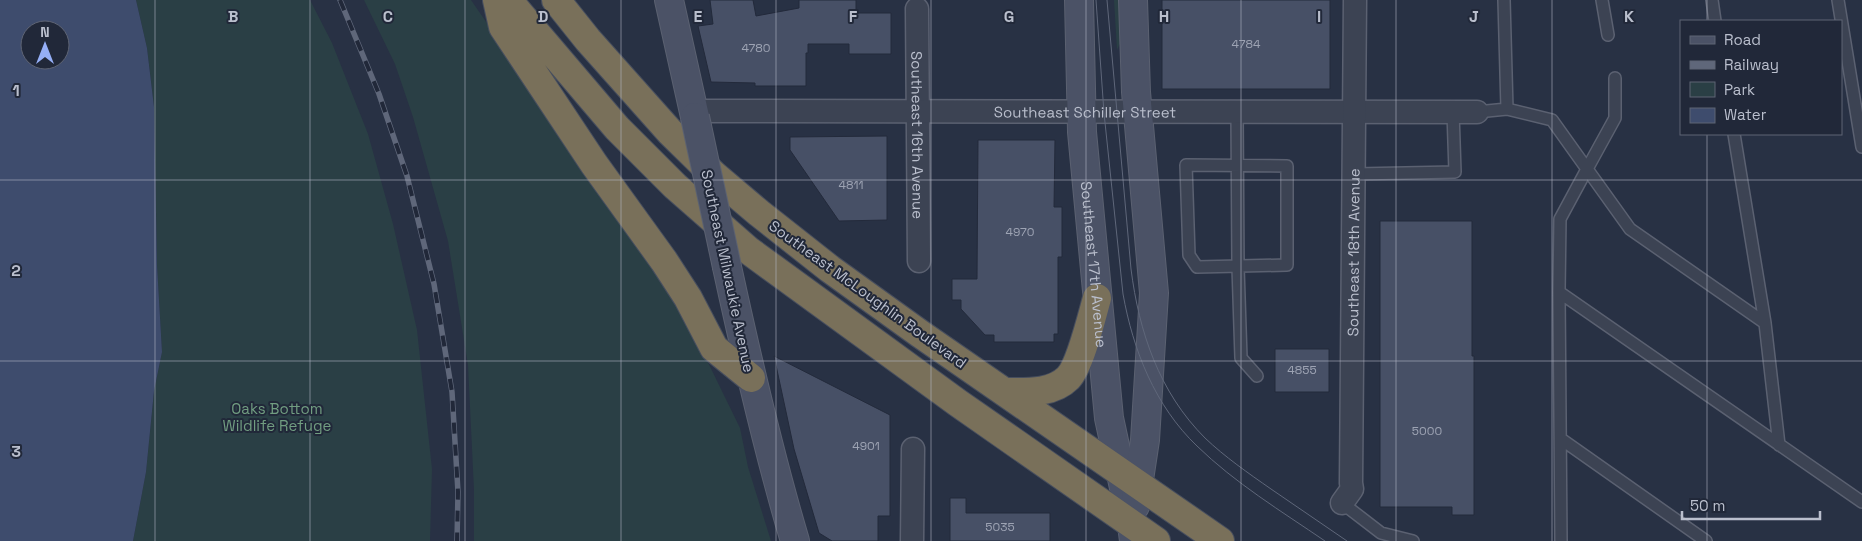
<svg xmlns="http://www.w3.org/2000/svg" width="1862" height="541" font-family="'Space Grotesk',sans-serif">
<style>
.green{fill:#2a3f45}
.water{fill:#3e4c6d;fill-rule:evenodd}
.building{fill:#475066;stroke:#232a3b}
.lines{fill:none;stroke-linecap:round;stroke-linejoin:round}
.lane-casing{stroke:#5b6171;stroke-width:14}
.street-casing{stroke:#5b6171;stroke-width:25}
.secondary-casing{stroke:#5b6171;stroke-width:30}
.highway-casing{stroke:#474e5e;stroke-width:30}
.lane{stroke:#3c4353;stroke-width:11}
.street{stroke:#3c4353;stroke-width:22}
.secondary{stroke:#4b5266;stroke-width:28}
.highway{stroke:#79705a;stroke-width:28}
.tram{stroke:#5f677a;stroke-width:1}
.rail-casing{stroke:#5f677a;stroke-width:5.5}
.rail{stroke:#212839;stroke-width:4;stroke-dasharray:11;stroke-linecap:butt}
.secondary-bridge-casing{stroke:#5b6171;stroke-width:30;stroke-linecap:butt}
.secondary-bridge{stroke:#4b5266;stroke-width:28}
.grid{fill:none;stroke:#babfcd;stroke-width:1;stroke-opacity:0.55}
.labels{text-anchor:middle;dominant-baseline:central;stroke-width:4;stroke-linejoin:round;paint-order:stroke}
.number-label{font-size:12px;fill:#9da3b3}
.street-label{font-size:15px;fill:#babfcd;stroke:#212839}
.park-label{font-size:15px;fill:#719d81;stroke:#212839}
.grid-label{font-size:16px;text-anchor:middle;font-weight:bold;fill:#babfcd;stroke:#212839;stroke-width:4;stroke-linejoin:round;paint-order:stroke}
</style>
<rect width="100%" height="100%" fill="#283144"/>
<!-- green -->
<path class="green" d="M136,0H310L332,43L368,134L393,224L417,330L432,469L430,541H133L146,472L154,391L162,352L157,265L154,107L147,48Z
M364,0H471L677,299L740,428L748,467L771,541H474V490L468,365L448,241L413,117L395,64Z
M1114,0H1126V31L1117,50Z"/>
<!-- water -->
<path class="water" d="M0,0H136L147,48L154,107L157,265L162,352L154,391L146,472L133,541H0ZM30,30H60V60H30Z"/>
<!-- building -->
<path class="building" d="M710,0H753L756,16L799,8V0H856V13H891V54H849V44H808V53H806V86H755V83L711,82L698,26L713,24Z
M1162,0H1330V89H1162Z
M887,136V220L839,221L790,150V137Z
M978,140H1055L1054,207H1062V257H1058V334H1054V342H994V335H985L961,309V300H952V279H977Z
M1380,221H1472V356H1474V515H1452V507H1380Z
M1275,349H1329V392H1275Z
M774,356L890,415V516H878V541H832L819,533L794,449Z
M950,498H966V513H1050V541H950Z"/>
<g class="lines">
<defs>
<path id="lane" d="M1504,0L1507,109
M1602,0L1608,35
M1712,0L1715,21
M1838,0L1862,147
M1615,78V118L1587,169L1630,229L1765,323
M1237,112L1238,267L1241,358L1257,376
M1477,112L1507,109L1552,120L1587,169L1560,219L1559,292L1862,502
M1734,134L1765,323L1779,445
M1186,165L1287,166V265L1197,267L1189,255Z
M1355,174L1455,172L1453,112
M1559,292L1561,541
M1561,439L1706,541
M1342,503L1381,533L1413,541"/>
<g id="street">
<path id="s1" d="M917,9L919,261"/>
<path id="s2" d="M694,111L1477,112"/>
<path id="s3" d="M1342,503L1352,489L1351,483L1355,0"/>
<path d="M912,541L913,449"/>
</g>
<g id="secondary">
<path d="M669,0L695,117"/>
<path id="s4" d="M1079,0L1082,132L1109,418L1132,525L1134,541"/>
<path d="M1133,0L1136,92L1154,293L1145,440L1135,506"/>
<path d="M727,267C747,359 768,451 795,541"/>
</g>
<path id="highway" d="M497,0L503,27L594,164L664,261L688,298L714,348L751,378
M508,0L617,128L675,186L748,250L958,403L1156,541
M556,0L588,40L670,132L714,175L759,213L830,269L919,333L1220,541
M1005,392C1026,392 1052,394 1068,378C1080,366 1092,316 1097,298"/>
</defs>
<!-- lane casing -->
<use href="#lane" class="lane-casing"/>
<!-- street casing -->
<use href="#street" class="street-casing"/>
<!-- secondary casing -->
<use href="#secondary" class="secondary-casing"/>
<!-- highway casing -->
<use href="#highway" class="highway-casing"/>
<!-- lane -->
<use href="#lane" class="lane"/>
<!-- street -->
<use href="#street" class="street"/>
<!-- secondary -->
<use href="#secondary" class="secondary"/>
<!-- highway -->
<use href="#highway" class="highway"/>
<!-- tram -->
<path class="tram" d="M1096,0L1104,113L1123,294C1133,350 1155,406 1197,446C1235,483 1281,511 1325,541
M1107,0L1131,269C1139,332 1159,392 1205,438C1225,457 1248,473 1271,489C1296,506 1322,524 1347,541"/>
<defs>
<path id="rail" d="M340,0L379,94L407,176L434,284L452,392L458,492L457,541"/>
</defs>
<!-- rail casing -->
<use href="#rail" class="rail-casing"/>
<!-- rail -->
<use href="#rail" class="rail"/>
<defs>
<path id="secondary-bridge" d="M695,117L727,267"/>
</defs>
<!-- secondary-bridge casing -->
<use href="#secondary-bridge" class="secondary-bridge-casing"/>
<!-- secondary-bridge -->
<use href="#secondary-bridge" class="secondary-bridge"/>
</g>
<!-- grid -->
<path class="grid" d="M155,0V541M310,0V541M465,0V541M621,0V541M776,0V541M931,0V541M1086,0V541M1241,0V541M1396,0V541M1552,0V541M1707,0V21M1707,134V541M0,180H1862M0,361H1862"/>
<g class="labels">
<!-- number labels -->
<g class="number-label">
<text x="1246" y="44">4784</text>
<text x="756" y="48">4780</text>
<text x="851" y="185">4811</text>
<text x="1020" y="232">4970</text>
<text x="1302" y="370">4855</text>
<text x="1427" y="431">5000</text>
<text x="866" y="446">4901</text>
<text x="1000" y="527">5035</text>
</g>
<!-- street labels -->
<g class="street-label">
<text stroke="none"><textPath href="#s2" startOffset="391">Southeast Schiller Street</textPath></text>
<text stroke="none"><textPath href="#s1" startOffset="126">Southeast 16th Avenue</textPath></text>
<text stroke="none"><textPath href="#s3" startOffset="254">Southeast 18th Avenue</textPath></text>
<text stroke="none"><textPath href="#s4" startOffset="265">Southeast 17th Avenue</textPath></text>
<text transform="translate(728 271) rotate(78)">Southeast Milwaukie Avenue</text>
<text transform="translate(868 294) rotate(36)">Southeast McLoughlin Boulevard</text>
</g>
<!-- park labels -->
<g class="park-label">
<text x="277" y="408">Oaks Bottom<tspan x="277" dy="17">Wildlife Refuge</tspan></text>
</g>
</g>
<g class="grid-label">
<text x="233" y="22">B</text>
<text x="388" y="22">C</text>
<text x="543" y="22">D</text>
<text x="698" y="22">E</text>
<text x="853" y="22">F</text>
<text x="1009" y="22">G</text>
<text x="1164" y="22">H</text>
<text x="1319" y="22">I</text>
<text x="1474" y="22">J</text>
<text x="1629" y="22">K</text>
<text x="16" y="96">1</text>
<text x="16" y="276">2</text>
<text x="16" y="457">3</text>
</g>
<!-- legend -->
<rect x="1680" y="20" width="162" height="115" fill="#212839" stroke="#5e6474"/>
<rect x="1690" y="36" width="25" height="8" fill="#4b5266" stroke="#5e6474"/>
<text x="1724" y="45" font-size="15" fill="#babfcd">Road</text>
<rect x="1690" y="61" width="25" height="8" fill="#5f677a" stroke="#5e6474"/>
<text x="1724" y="70" font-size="15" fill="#babfcd">Railway</text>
<rect x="1690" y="82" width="25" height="15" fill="#2a3f45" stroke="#5e6474"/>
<text x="1724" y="95" font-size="15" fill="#babfcd">Park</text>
<rect x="1690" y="108" width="25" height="15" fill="#3e4c6d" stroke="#5e6474"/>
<text x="1724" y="120" font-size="15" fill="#babfcd">Water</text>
<!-- north arrow -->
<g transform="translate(45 45)"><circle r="24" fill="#212839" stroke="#5e6474"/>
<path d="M0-4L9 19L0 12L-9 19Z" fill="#95aff7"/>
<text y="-8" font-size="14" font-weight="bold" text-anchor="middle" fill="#babfcd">N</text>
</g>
<!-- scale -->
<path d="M1682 511v8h138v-8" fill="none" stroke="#babfcd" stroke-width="2.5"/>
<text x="1690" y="511" font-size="15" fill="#babfcd" stroke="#212839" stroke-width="4" paint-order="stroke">50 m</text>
</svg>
